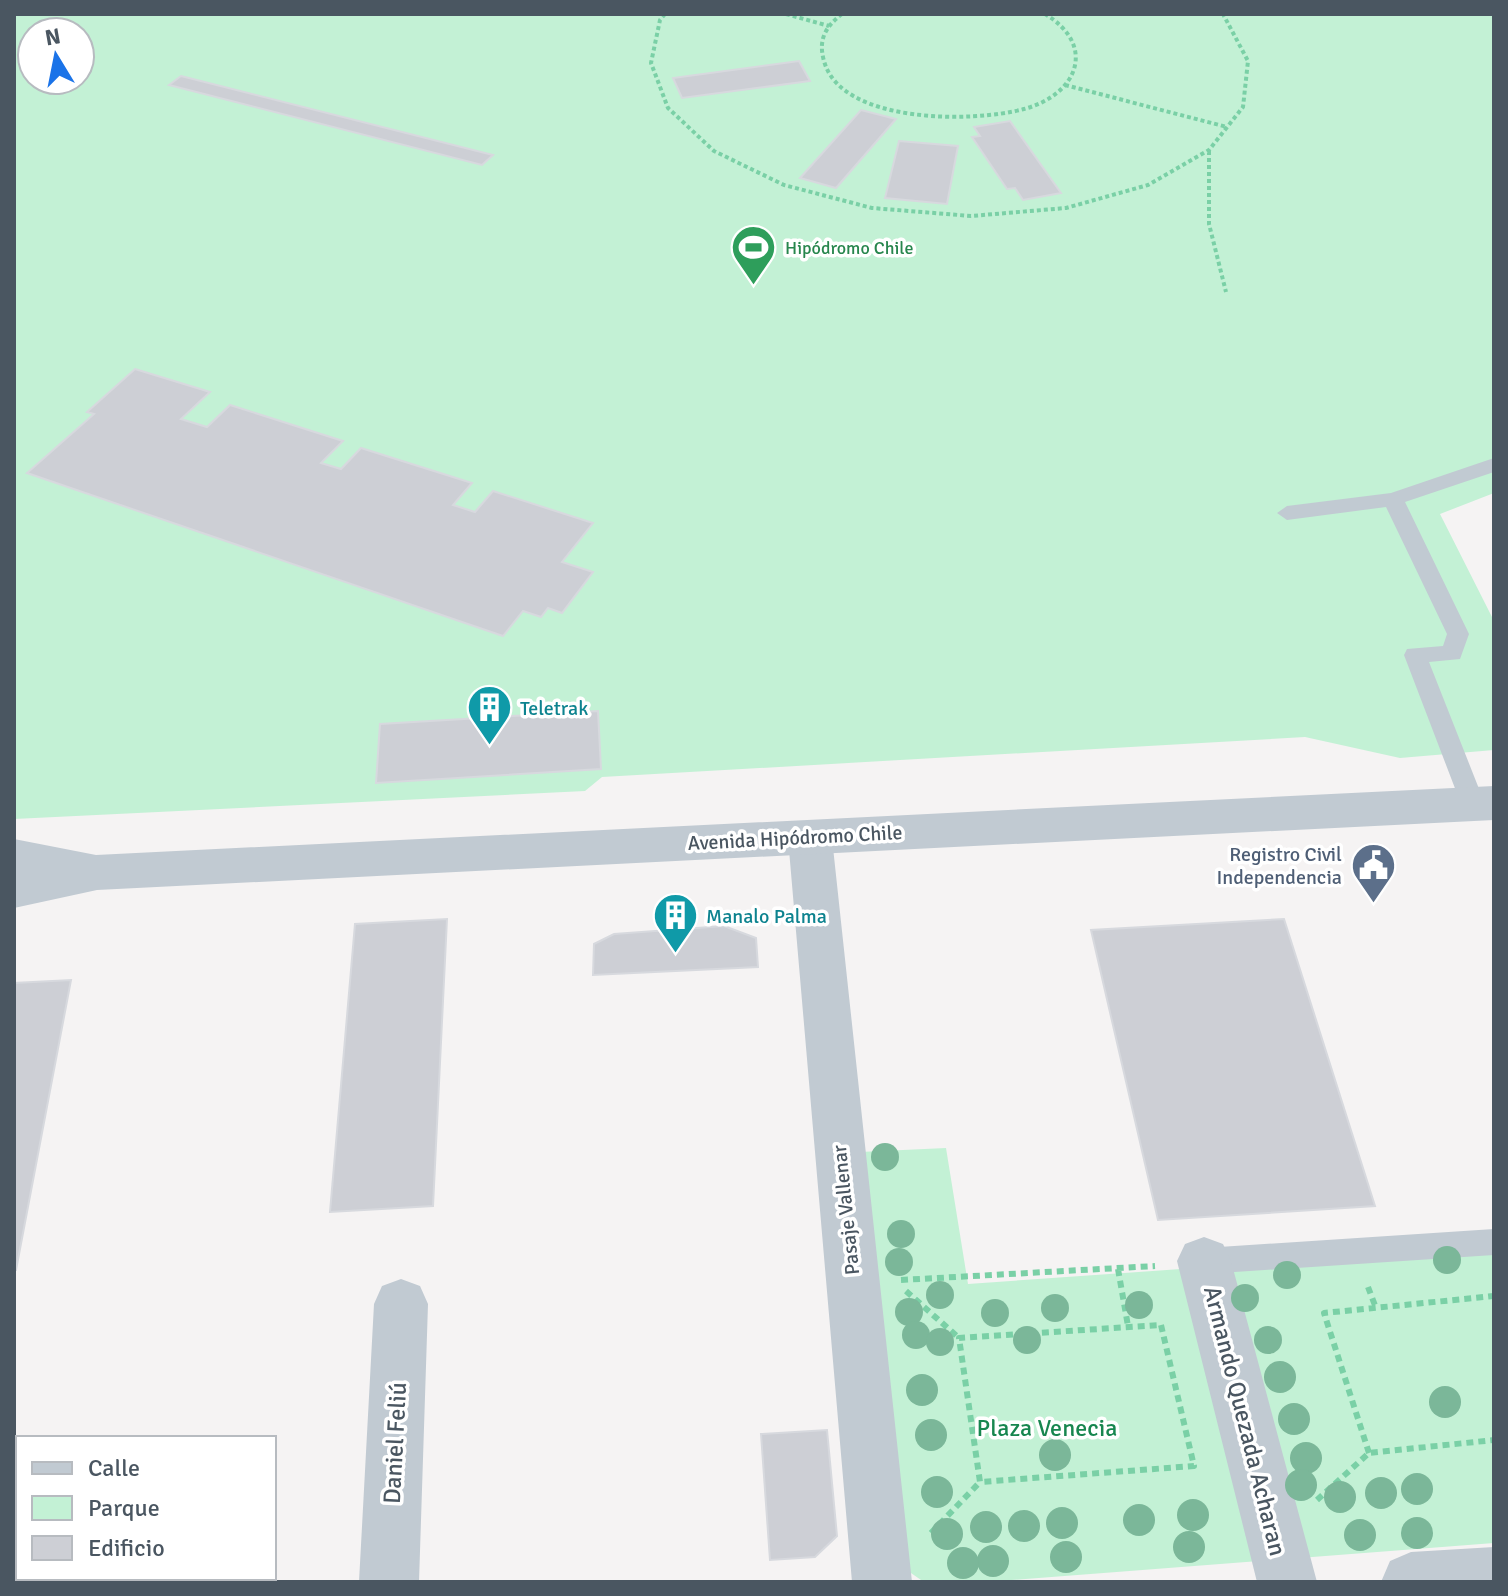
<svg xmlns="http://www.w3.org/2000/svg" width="1508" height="1596" font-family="Signika,sans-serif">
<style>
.green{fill:#c3f1d5;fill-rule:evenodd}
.building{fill:#cdcfd5;stroke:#d7d9de;stroke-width:2}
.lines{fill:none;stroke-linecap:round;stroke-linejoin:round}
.path-far1{stroke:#7ad0a6;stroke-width:4;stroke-dasharray:4 3;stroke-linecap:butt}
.path{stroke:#7ad0a6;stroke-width:6;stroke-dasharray:7 5;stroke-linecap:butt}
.service{fill:#c1cad2;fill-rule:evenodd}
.minor{fill:#c1cad2;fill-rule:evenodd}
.tertiary{fill:#c1cad2;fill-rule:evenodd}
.tree{fill:#7bb799}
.labels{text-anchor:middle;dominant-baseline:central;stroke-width:7;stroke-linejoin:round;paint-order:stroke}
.far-leisure-label{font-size:18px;fill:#27864d;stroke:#fff;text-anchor:start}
.culture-label{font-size:20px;fill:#0d838f;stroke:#fff;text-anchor:start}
.street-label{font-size:20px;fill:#4a5661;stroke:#fff}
.service-label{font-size:20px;fill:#4e5e75;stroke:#fff;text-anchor:end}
.near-street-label{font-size:24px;fill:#4a5661;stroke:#fff}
.near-park-label{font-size:24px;fill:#17864f;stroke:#fff}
</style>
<rect width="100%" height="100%" fill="#f5f3f3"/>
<!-- green -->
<path class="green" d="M14,14H1494V493L1440,514L1494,621V750L1400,758L1305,737L602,777L585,791L14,819ZM32,32H80V80H32Z
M946,1148L968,1284L1494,1247V1543L987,1582H924L908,1571L860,1152Z"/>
<!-- building -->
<path class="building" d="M799,61L810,81L682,98L673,78Z
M181,76L493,155L482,165L169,85Z
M861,110L896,119L836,188L800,178Z
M1010,121L1061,193L1023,200L1015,188L1007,189L972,137L980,136L974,127Z
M899,141L958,146L947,204L885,198Z
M135,369L210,392L181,419L207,427L230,405L343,441L321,463L341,469L361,448L472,483L453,505L475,512L493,491L593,523L562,562L593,572L562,613L548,608L541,617L523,611L503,636L27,473L94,414L87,412Z
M598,711L601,769L376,783L380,724Z
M447,919L433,1206L330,1212L355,924Z
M1284,919L1375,1206L1158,1220L1091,930Z
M724,926L756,938L758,967L593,975L594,944L614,934Z
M71,980L16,1270H14V983Z
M827,1430L837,1536L815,1557L770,1560L761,1434Z"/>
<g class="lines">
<!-- path-far1 -->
<path class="path-far1" d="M665,14L660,20L651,63L668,108L714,151L784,185L872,208L971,216L1066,208L1148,185L1209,150L1243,107L1248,61L1223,14
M786,14L829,26
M842,14C825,27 818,40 824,61C841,124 973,123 1024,109C1077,95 1098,46 1045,14
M1065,85L1227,127
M1209,151V224L1226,292"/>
<!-- path -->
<path class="path" d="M1118,1269L1128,1326
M901,1280L1155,1266
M1368,1287L1376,1308
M906,1291L959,1338
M1161,1325L1194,1466L980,1482L959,1338Z
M1369,1453L1324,1313L1494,1296
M1317,1500L1369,1453L1494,1440
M931,1533L980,1482"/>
<!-- service -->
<path class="service" d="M1494,458V472L1405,502L1469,634L1460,659L1429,662L1485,804L1482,810L1473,813L1464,810L1461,804L1404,655L1407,649L1443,646L1447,634L1386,507L1287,520L1277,513L1287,506L1391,493Z
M1494,1229V1255L1204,1274L1194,1270L1190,1261L1194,1252L1204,1248Z"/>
<!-- minor -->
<path class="minor" d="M810,821L826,826L832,838L912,1582H852L788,838L794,826Z
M1204,1237L1223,1244L1231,1261L1317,1582H1257L1177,1261L1185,1244Z
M401,1279L420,1286L428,1304L419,1582H359L374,1304L382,1286Z
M1494,1547V1582H1381L1390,1561L1411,1552Z"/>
<!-- tertiary -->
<path class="tertiary" d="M1494,786V820L97,890L14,908V839L96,855Z"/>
</g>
<!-- trees -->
<g class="tree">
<circle cx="885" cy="1157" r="14"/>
<circle cx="901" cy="1234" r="14"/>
<circle cx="1447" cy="1260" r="14"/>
<circle cx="899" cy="1262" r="14"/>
<circle cx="1287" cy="1275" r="14"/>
<circle cx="940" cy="1295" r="14"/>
<circle cx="1245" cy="1298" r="14"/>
<circle cx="1139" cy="1305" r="14"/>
<circle cx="1055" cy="1308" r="14"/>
<circle cx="909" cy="1312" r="14"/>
<circle cx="995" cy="1313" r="14"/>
<circle cx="916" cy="1335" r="14"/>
<circle cx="1027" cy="1340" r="14"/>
<circle cx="1268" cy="1340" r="14"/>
<circle cx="940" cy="1342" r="14"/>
<circle cx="1280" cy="1377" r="16"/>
<circle cx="922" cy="1390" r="16"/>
<circle cx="1445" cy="1402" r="16"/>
<circle cx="1294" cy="1419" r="16"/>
<circle cx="931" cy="1435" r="16"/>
<circle cx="1055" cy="1455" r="16"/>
<circle cx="1306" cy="1458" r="16"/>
<circle cx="1301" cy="1485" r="16"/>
<circle cx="1417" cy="1489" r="16"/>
<circle cx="937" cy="1492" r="16"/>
<circle cx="1381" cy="1493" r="16"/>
<circle cx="1340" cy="1497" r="16"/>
<circle cx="1193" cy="1515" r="16"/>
<circle cx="1139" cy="1520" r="16"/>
<circle cx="1062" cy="1523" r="16"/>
<circle cx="1024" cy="1526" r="16"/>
<circle cx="986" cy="1527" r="16"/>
<circle cx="1417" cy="1533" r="16"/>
<circle cx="947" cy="1534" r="16"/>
<circle cx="1360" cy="1535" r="16"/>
<circle cx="1189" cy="1547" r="16"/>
<circle cx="1066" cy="1557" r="16"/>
<circle cx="993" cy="1561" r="16"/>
<circle cx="963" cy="1563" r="16"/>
</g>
<!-- icons -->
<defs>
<symbol id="stadium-pin" viewBox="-11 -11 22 30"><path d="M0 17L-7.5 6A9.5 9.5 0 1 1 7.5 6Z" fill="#2e9e5b" stroke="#fff"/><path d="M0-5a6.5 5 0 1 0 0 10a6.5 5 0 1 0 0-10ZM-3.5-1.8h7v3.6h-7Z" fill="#fff"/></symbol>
<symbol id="building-pin" viewBox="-11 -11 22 30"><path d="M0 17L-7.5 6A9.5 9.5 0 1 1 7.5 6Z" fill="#0f9aa8" stroke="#fff"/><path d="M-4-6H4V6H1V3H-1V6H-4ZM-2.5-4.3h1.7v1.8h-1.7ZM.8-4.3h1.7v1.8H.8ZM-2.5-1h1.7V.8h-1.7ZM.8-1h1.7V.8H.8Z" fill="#fff"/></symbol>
<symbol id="civic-pin" viewBox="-11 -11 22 30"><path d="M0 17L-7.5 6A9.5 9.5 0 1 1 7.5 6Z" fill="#5c6f8a" stroke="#fff"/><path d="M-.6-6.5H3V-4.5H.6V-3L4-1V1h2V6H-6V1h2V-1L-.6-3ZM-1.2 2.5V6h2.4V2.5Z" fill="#fff"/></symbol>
</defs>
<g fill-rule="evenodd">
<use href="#stadium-pin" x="728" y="222" width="51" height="69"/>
<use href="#building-pin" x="464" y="682" width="51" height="69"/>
<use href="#civic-pin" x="1348" y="840" width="51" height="69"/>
<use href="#building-pin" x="650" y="890" width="51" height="69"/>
</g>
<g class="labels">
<!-- far-leisure labels -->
<g class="far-leisure-label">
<text x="785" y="248">Hipódromo Chile</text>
</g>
<!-- culture labels -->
<g class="culture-label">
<text x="520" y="708">Teletrak</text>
<text x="706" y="916">Manalo Palma</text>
</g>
<!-- street labels -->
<g class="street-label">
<text transform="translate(795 838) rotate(-3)">Avenida Hipódromo Chile</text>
<text transform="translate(846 1210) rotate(-96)">Pasaje Vallenar</text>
</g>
<!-- service labels -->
<g class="service-label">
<text x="1342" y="854">Registro Civil<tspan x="1342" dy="23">Independencia</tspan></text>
</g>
<!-- near-street labels -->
<g class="near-street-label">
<text transform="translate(1245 1421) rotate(76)">Armando Quezada Acharan</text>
<text transform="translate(395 1443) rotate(-87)">Daniel Feliú</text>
</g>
<!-- near-park labels -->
<g class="near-park-label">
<text x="1047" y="1428">Plaza Venecia</text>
</g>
</g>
<!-- border -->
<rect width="1508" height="1596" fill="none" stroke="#4a5661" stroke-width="32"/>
<!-- legend -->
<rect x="16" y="1436" width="260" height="144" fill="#ffffff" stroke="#b7bbc0" stroke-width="2"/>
<rect x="32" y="1462" width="40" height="12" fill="#c1cad2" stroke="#b7bbc0" stroke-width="2"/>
<text x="88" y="1476" font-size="24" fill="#4a5661">Calle</text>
<rect x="32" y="1496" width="40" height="24" fill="#c3f1d5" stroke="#b7bbc0" stroke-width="2"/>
<text x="88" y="1516" font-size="24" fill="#4a5661">Parque</text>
<rect x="32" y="1536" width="40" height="24" fill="#cdcfd5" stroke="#b7bbc0" stroke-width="2"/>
<text x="88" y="1556" font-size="24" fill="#4a5661">Edificio</text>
<!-- north arrow -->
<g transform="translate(56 56) rotate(350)"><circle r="38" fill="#ffffff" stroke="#b7bbc0" stroke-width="2"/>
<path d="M0-6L14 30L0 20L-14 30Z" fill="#1a73e8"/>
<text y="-12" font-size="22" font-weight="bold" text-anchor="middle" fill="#4a5661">N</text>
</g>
</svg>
